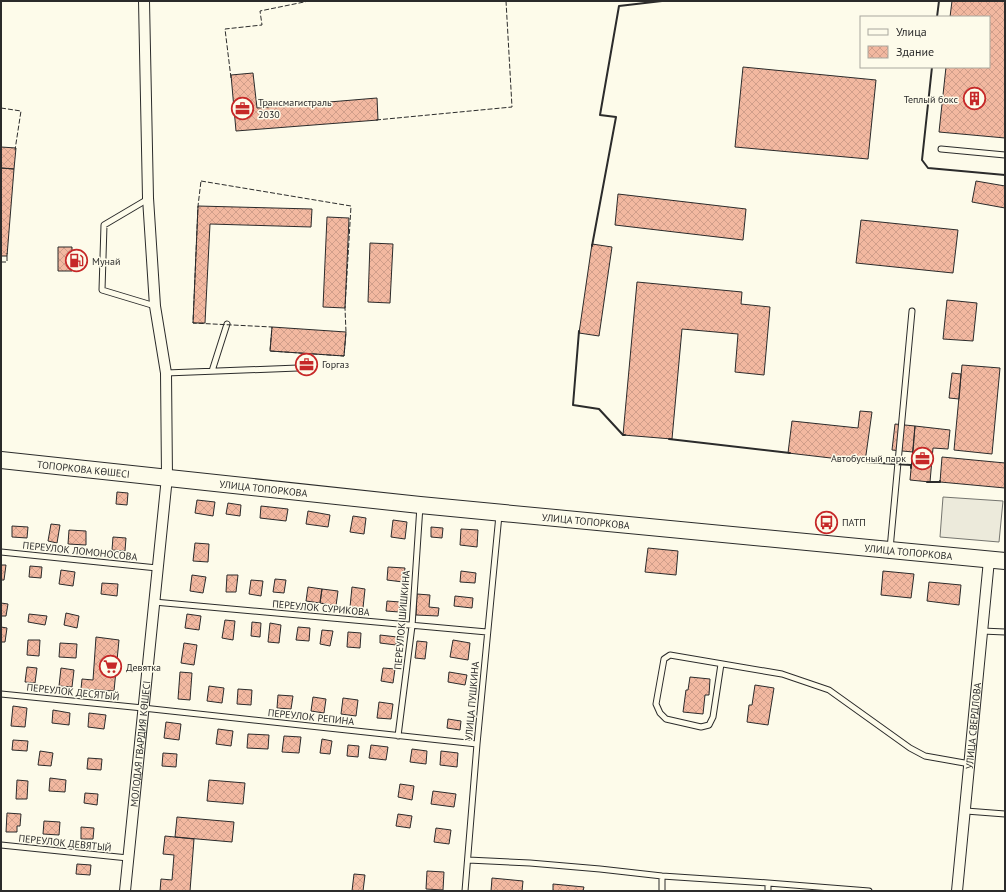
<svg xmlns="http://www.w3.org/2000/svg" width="1006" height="892" font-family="'PT Sans',sans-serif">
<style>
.parking{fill:#eceadb;stroke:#74746e}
.building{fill:url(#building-cross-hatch);stroke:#2b2b2b}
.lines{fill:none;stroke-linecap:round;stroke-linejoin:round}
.service-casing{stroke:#2b2b2b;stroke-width:7}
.minor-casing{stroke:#2b2b2b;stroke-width:12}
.trunk-casing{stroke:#2b2b2b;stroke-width:18}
.service{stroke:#fdfbea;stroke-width:5}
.minor{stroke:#fdfbea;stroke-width:10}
.trunk{stroke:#fdfbea;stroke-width:16}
.fence{stroke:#2b2b2b;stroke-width:1;stroke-dasharray:5 2;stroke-linecap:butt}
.wall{stroke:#2b2b2b;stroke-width:2}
.labels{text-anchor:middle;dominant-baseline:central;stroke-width:3;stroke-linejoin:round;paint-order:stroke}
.poi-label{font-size:10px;fill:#2b2b2b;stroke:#fdfbea;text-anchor:start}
.street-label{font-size:10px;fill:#2b2b2b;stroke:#fdfbea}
</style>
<defs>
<pattern id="building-cross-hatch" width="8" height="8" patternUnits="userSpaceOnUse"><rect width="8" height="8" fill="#f2b8a0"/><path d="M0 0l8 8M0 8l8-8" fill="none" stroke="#d09e8a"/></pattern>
</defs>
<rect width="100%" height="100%" fill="#fdfbea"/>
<!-- parking -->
<path class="parking" d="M943,497L1003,501L999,542L940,537Z"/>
<!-- building -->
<path class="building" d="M952,1H1005V138L939,132L946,67H989V17H950Z
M743,67L876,80L868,159L735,147Z
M253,73L257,108L377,98L378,120L236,131L231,75Z
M1,147L16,148L14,169L1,168Z
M1,168L14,169L7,256H1Z
M976,181L1005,186V208L972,202Z
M618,194L746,209L743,240L615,225Z
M198,206L312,209L311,227L210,224L205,323H193Z
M327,217L349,218L345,308L323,307Z
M861,220L958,230L953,273L856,263Z
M370,243L393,244L390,303L368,302Z
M592,244L612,247L599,336L579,333Z
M58,247H72V271H58Z
M637,282L742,292L741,304L770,307L764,375L735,372L738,334L682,329L672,439L623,435Z
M947,300L977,303L973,341L943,339Z
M272,327L346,332L344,356L270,351Z
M962,365L1000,368L992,454L954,450Z
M952,373L961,374L959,399L949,398Z
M860,411L872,412L865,462L788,453L792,421L858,428Z
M895,424L915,426L913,452L892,450Z
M915,426L950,430L948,449L933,448L930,482L910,480Z
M942,457L1005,463V488L940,482Z
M117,492L128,493L127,505L116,504Z
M197,500L215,502L213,516L195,513Z
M228,503L241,505L240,516L226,514Z
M261,506L288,509L286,521L260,518Z
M308,511L330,515L328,527L306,524Z
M353,516L366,518L364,534L350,532Z
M393,520L407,522L405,539L391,537Z
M51,524L60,525L57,543L48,541Z
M12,526L28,527L27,538L12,537Z
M431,527L443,528L442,538L431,537Z
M461,529L478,530L477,547L460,545Z
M69,530L86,531V545L68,544Z
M113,537L126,538L125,551L112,550Z
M195,543L209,544L208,562L193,561Z
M648,548L678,551L676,575L645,572Z
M1,565H6L4,580H1Z
M30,566L42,567L41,578L29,577Z
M388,567L405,568L403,582L387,580Z
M61,570L75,572L73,586L59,584Z
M461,571L476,573L475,583L460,582Z
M883,571L914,574L911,598L881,595Z
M192,575L206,577L203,593L190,591Z
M227,575H238L236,592H226Z
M275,579L286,580L284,593L273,592Z
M251,580L263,581L261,596L249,594Z
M929,582L961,585L959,605L927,601Z
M102,583L118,584L117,596L101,594Z
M308,587L322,589L320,603L306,601Z
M352,587L365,589L363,608L350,607Z
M322,589L338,591L336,606L320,603Z
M417,594L430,595L429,607L439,608L438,616L416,615Z
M455,596L473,598L472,608L454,606Z
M387,601L400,602L399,612L386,611Z
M1,603L8,604L6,616H1Z
M66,613L79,616L77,628L64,625Z
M29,614L47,616L45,625L28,622Z
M187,614L201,616L199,630L185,628Z
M225,620L235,621L233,640L222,638Z
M252,622L261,623L260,637L251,636Z
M270,623L281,625L279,643L268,642Z
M1,627L7,628L5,642H1Z
M298,627L310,628L309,641L296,640Z
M322,630L333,631L330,646L320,644Z
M348,632L361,633L360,648L347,647Z
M380,635L397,637L396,645L380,643Z
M96,637L119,640L114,691L81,689L82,679L93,680Z
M28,640H40L39,656L27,655Z
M453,640L470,643L468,660L450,657Z
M417,641L427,642L425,659L415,658Z
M60,643L77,644L76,658L59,657Z
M184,643L197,645L194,665L181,663Z
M27,667L37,668L35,683L25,682Z
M61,668L74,670L72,687L59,686Z
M383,668L395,669L393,683L381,681Z
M180,672L192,673L190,700L178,699Z
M449,672L467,675L465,685L448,682Z
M690,677L710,679L709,695H705L703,714L683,712L686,690H688Z
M755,685L774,688L768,725L747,722L749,705H752Z
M209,686L224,688L222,703L207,701Z
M238,689L252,690L251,705L237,704Z
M278,695L293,696L291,709L277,708Z
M313,697L326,699L324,713L311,711Z
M343,698L358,700L356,716L341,714Z
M379,702L393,704L391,719L377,718Z
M13,706L27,708L25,727L11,726Z
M53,710L70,713L69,725L52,723Z
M89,713L106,715L104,729L88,727Z
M448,719L461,721L460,730L447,728Z
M166,722L181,724L179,740L164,738Z
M218,729L233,731L231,746L216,744Z
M248,734L269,735L268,749L247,748Z
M284,736L301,737L299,753L282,752Z
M322,739L332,741L330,754L320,753Z
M13,740L28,741L27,751L12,750Z
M348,745L359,746L358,757L347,756Z
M371,745L388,747L386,760L369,758Z
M412,749L427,751L426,764L410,762Z
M40,751L53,753L51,766L38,765Z
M441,751L458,753L457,767L440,765Z
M163,753L177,754L176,767L162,766Z
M88,758L102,759L101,770L87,769Z
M50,778L66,780L65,792L49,791Z
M17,780L28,781L27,799H16Z
M209,780L245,783L243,804L207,801Z
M400,784L414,786L412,800L398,797Z
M433,791L456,794L454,807L431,804Z
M85,793L98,794L97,805L84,803Z
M7,813L21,814L20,826H17V832H6Z
M398,814L412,816L410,828L396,826Z
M177,817L234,822L232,842L175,837Z
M44,821L60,822L59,835L43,834Z
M81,827L94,828L93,839H81Z
M436,828L451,830L449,844L434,842Z
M165,836L194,839L190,891H160L161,879L172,880L174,855L163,854Z
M77,864L91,865L90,875L76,874Z
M427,871L444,872L443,890L426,889Z
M354,874L365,875L363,891H352Z
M492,878L523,881L522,891H491Z
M553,884L584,887L583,891H553Z"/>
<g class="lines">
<defs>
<path id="service" d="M941,149L1005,155
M148,199L104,225L102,290L155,306
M212,371L227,324
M166,373L298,368
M890,549L912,311
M1,552L157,568
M154,602L487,632
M982,631L1005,632
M721,664L713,717L709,725L701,727L666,719L660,713L656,704L664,659L670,655L782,674L829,690L910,748L925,756L970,764
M1,694L143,708L477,744
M398,736L412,626L420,506
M966,811L1005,814
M1,845L128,858
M468,860L530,863L600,869L662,876L768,883L869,891
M662,876V891
M465,891L477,744L499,515
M768,891V883"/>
<g id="minor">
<path id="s1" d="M125,891L167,477L166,373L155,306L148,198L144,1"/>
<path id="s2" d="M957,891L989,560"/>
</g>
<g id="trunk">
<path id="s3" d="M1,460L420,505L1005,561"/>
</g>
</defs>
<!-- service casing -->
<use href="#service" class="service-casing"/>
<!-- minor casing -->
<use href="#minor" class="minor-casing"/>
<!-- trunk casing -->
<use href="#trunk" class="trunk-casing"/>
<!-- service -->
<use href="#service" class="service"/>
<!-- minor -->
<use href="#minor" class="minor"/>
<!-- trunk -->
<use href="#trunk" class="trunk"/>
<!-- fence -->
<path class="fence" d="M231,78L225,29L262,25L260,11L309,1
M1,108L21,111L15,150
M376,120L512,107L506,1
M201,181L351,206L345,308L346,332L344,356L270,351L272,327L193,323L198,206Z
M1,262H7V253"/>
<!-- wall -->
<path class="wall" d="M937,17L939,1
M932,67L922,160L928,168L1005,175
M592,246L616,117L600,115L619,6L662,1
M579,331L573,405L599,409L623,435H625
M669,439L790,453
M864,462L911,465V468
M927,482H940V481"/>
</g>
<!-- icons -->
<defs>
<symbol id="building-ring" viewBox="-11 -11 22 22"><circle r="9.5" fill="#fdfbea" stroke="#c62828" stroke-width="1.5"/><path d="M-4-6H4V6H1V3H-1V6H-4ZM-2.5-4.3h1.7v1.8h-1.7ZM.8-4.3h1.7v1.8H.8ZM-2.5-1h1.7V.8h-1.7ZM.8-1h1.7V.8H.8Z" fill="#c62828"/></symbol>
<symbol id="office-ring" viewBox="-11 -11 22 22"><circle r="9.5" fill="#fdfbea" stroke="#c62828" stroke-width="1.5"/><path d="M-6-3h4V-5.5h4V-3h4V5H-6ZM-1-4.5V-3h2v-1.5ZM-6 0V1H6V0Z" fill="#c62828"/></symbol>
<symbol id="fuel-ring" viewBox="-11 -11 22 22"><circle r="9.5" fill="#fdfbea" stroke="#c62828" stroke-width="1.5"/><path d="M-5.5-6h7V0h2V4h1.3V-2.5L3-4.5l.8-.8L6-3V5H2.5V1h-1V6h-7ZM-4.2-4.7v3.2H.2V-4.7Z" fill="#c62828"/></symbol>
<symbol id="bus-ring" viewBox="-11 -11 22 22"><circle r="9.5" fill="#fdfbea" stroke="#c62828" stroke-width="1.5"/><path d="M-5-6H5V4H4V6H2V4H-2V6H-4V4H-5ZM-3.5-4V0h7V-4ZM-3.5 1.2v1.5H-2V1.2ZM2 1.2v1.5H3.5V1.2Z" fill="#c62828"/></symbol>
<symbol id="supermarket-ring" viewBox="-11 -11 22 22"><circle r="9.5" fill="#fdfbea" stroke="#c62828" stroke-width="1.5"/><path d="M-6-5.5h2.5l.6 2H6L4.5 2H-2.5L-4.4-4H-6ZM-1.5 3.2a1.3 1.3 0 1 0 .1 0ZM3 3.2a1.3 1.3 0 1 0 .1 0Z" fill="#c62828"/></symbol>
</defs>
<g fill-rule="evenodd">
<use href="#building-ring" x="962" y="86" width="25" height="25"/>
<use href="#office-ring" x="230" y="96" width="25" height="25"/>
<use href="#fuel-ring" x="64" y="248" width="25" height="25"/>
<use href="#office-ring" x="294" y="352" width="25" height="25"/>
<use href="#office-ring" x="910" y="446" width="25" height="25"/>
<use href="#bus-ring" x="814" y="510" width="25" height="25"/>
<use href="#supermarket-ring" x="98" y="654" width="25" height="25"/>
</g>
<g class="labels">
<!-- poi labels -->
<g class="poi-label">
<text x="958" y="99" text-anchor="end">Теплый бокс</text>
<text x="258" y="102">Трансмагистраль<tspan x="258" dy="12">2030</tspan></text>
<text x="92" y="261">Мунай</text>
<text x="322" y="364">Горгаз</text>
<text x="906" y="458" text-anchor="end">Автобусный парк</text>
<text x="842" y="522">ПАТП</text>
<text x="126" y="667">Девятка</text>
</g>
<!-- street labels -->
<g class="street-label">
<text stroke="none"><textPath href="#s3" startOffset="83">ТОПОРКОВА КӨШЕСІ</textPath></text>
<text stroke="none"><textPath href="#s3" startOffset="264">УЛИЦА ТОПОРКОВА</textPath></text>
<text stroke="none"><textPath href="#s3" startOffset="588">УЛИЦА ТОПОРКОВА</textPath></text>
<text transform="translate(80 551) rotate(6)">ПЕРЕУЛОК ЛОМОНОСОВА</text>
<text stroke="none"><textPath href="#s3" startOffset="912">УЛИЦА ТОПОРКОВА</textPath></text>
<text transform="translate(321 608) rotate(5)">ПЕРЕУЛОК СУРИКОВА</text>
<text transform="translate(402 620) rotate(-85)">ПЕРЕУЛОК ШИШКИНА</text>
<text transform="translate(73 692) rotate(6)">ПЕРЕУЛОК ДЕСЯТЫЙ</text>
<text transform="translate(472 701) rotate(-85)">УЛИЦА ПУШКИНА</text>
<text transform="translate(311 717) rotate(6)">ПЕРЕУЛОК РЕПИНА</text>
<text stroke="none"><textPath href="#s2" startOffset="166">УЛИЦА СВЕРДЛОВА</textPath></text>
<text stroke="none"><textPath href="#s1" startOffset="148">МОЛОДАЯ ГВАРДИЯ КӨШЕСІ</textPath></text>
<text transform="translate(65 843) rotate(6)">ПЕРЕУЛОК ДЕВЯТЫЙ</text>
</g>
</g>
<!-- border -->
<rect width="1006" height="892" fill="none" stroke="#2b2b2b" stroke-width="4"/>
<!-- legend -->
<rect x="860" y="16" width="130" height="52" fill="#fdfbea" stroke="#a9a89e"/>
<rect x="868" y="29" width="20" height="6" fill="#fdfbea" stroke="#a9a89e"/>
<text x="896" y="36" font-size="12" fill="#2b2b2b">Улица</text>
<rect x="868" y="46" width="20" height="12" fill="url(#building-cross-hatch)" stroke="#a9a89e"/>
<text x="896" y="56" font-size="12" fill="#2b2b2b">Здание</text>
</svg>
